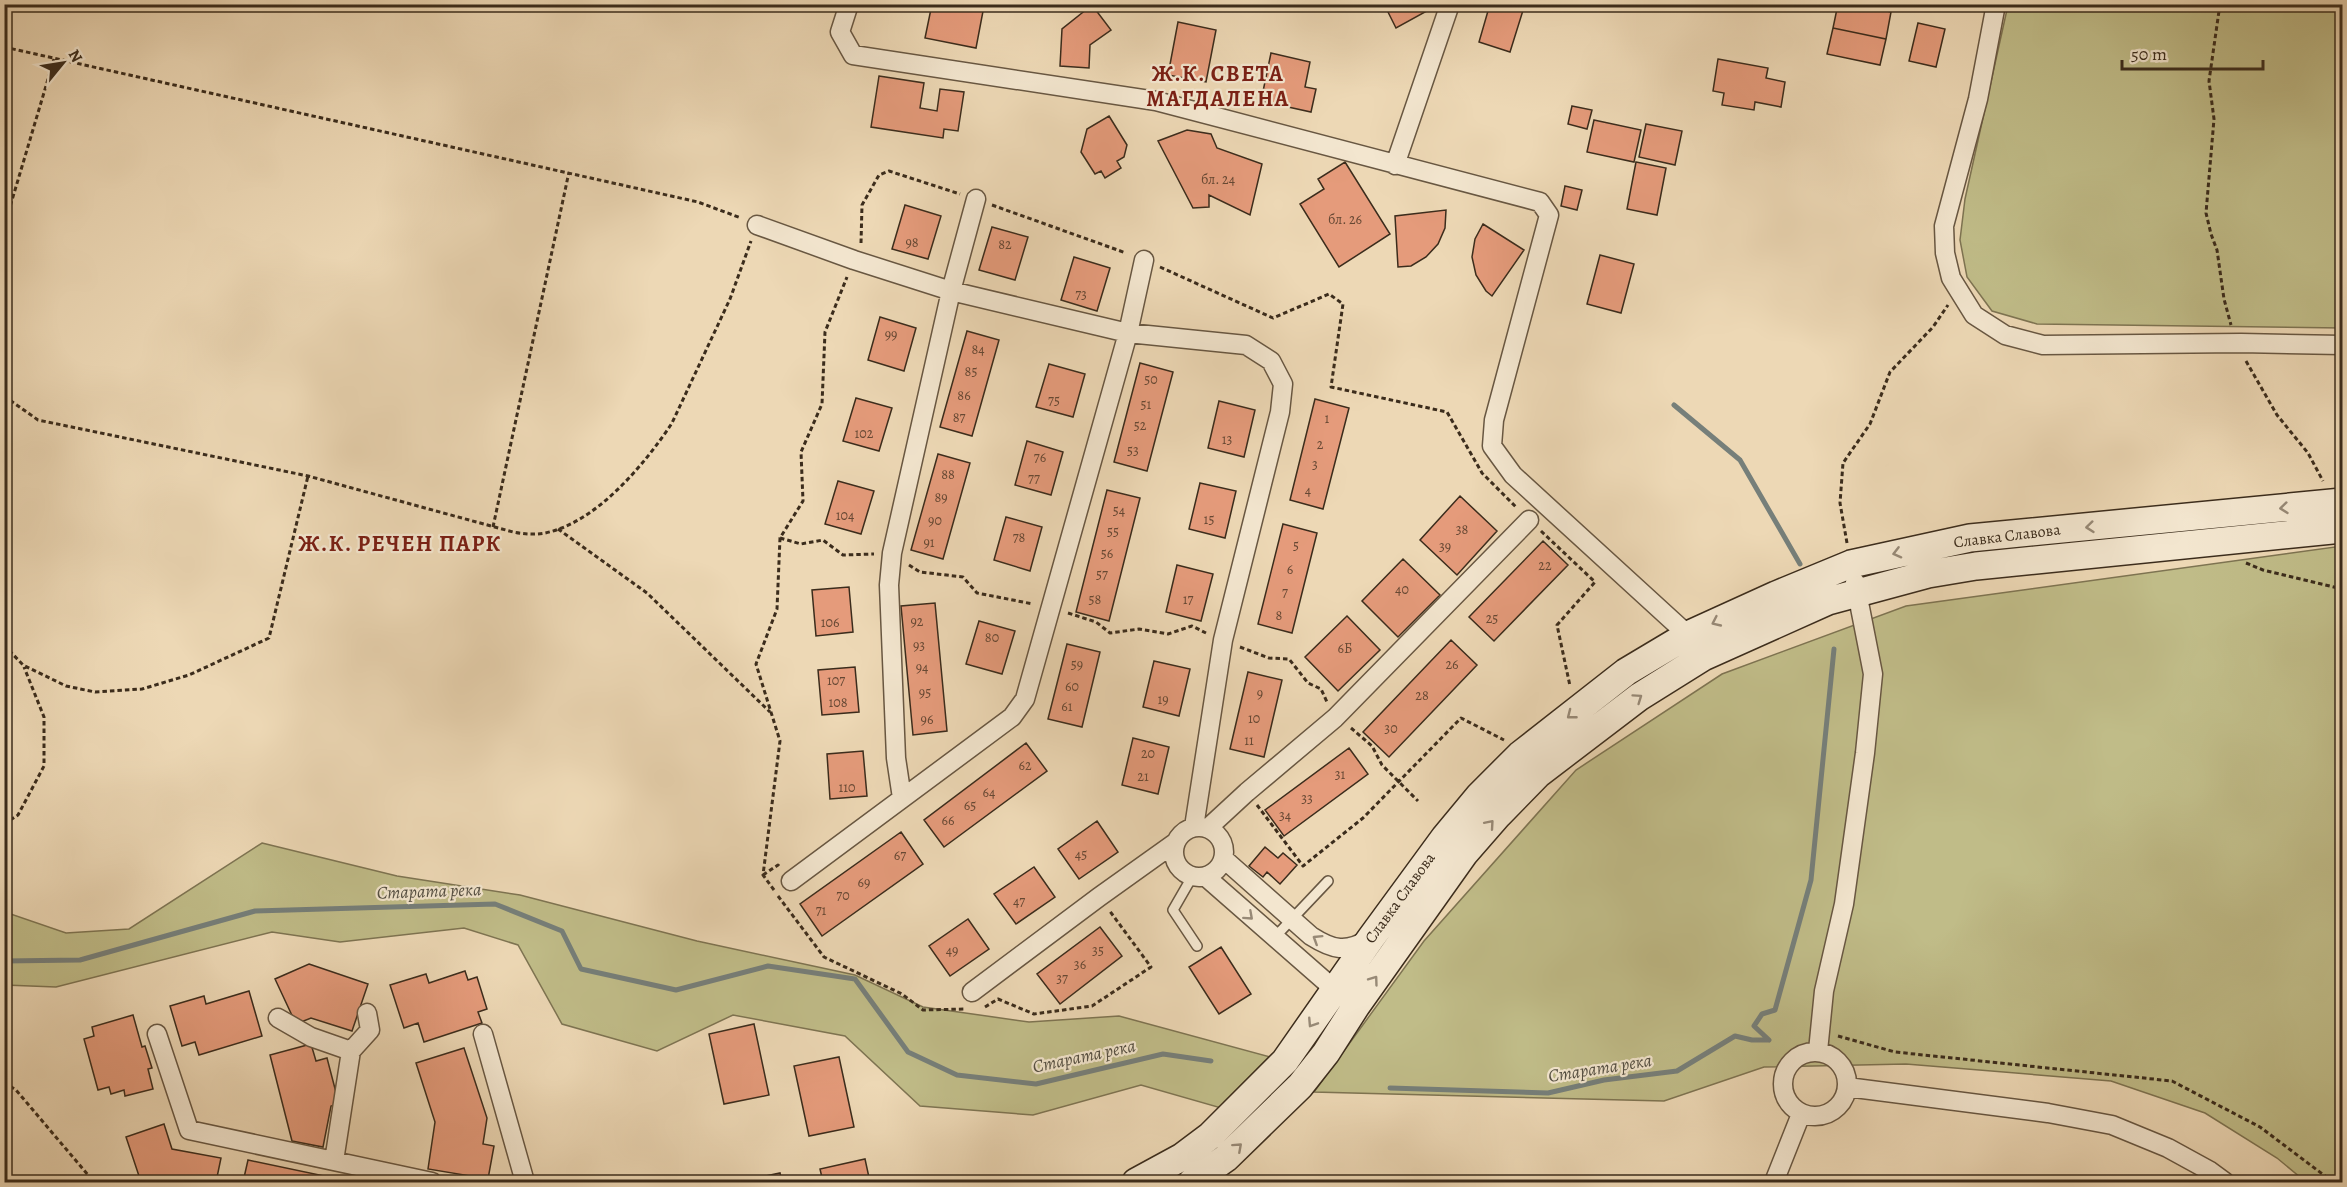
<svg xmlns="http://www.w3.org/2000/svg" width="2347" height="1187" font-family="Alegreya,serif">
<style>
.green{fill:#c0bc88;stroke:#7e7452;stroke-width:1.5}
.lines{fill:none;stroke-linecap:round;stroke-linejoin:round}
.stream{stroke:#767f7a;stroke-width:5}
.building{fill:#e59b7b;stroke:#3b2c1c;stroke-width:1.5}
.lane-casing{stroke:#685742;stroke-width:12}
.street-casing{stroke:#685742;stroke-width:21}
.secondary-casing{stroke:#3b2c1c;stroke-width:30}
.path{stroke:#3b2c1c;stroke-width:3;stroke-dasharray:4.5 3;stroke-linecap:butt}
.lane{stroke:#f3e6cf;stroke-width:9}
.street{stroke:#f3e6cf;stroke-width:18}
.secondary{stroke:#f3e6cf;stroke-width:27}
.oneway{stroke:#978976}
.labels{text-anchor:middle;dominant-baseline:central;stroke-width:4.5;stroke-linejoin:round;paint-order:stroke}
.number-label{font-size:14px;fill:#664834}
.street-label{font-size:16px;fill:#3b2c1c;stroke:#f3e6cf}
.water-label{font-size:18px;font-style:italic;fill:#544f43;stroke:#f3e6cf}
.district-label{font-size:22px;font-weight:bold;letter-spacing:1.5px;fill:#7a1f14;stroke:#f3e6cf}
</style>
<rect width="100%" height="100%" fill="#edd8b5"/>
<filter id="stains"><feTurbulence type="fractalNoise" baseFrequency=".00333" numOctaves="4"/><feColorMatrix values="0 0 0 0 .2 0 0 0 0 .09 0 0 0 0 .02 0 0 0 .5 -.17"/></filter>
<radialGradient id="worn" r=".72"><stop offset=".6" stop-color="#630" stop-opacity="0"/><stop offset="1" stop-color="#630" stop-opacity=".3"/></radialGradient>
<!-- green -->
<path class="green" d="M2008,5H2342V328L2037,324L1992,311L1967,277L1960,240L1965,199Z
M2342,546V1182H2306L2277,1158L2205,1113L2111,1081L1906,1064L1764,1067L1664,1101L1314,1092L1424,941L1576,770L1722,674L1906,606Z
M262,843L397,876L520,895L697,941L855,975L923,1007L1029,1022L1119,1016L1285,1061L1235,1112L1141,1085L1033,1115L920,1106L845,1036L733,1015L657,1051L562,1024L518,945L464,928L340,942L272,932L56,987L5,985V912L66,933L129,929Z"/>
<g class="lines">
<!-- stream -->
<path class="stream" d="M1674,405L1740,460L1800,564
M4,961L80,960L255,911L495,904L562,931L581,969L676,990L768,966L855,979L908,1052L957,1075L1036,1084L1163,1054L1211,1061
M1769,1040L1754,1026L1762,1014L1775,1010L1811,880L1834,649
M1390,1088L1548,1093L1604,1080L1677,1071L1735,1036L1752,1040H1768"/>
</g>
<!-- building -->
<path class="building" d="M932,4L984,6L976,48L925,38Z
M1384,4H1435L1436,6L1396,28Z
M1490,4H1525L1510,52L1479,42Z
M1838,4H1858L1891,12L1886,39L1833,28Z
M1092,5L1111,30L1090,45L1089,68L1060,66L1062,29Z
M1178,22L1216,30L1206,82L1168,75Z
M1918,23L1945,29L1936,67L1909,61Z
M1833,28L1886,39L1880,65L1827,54Z
M1271,53L1310,62L1305,87L1316,89L1311,112L1261,101Z
M1718,59L1768,68L1766,78L1785,82L1781,107L1755,102L1754,110L1722,105L1724,93L1713,91Z
M879,76L924,83L920,108L937,111L940,89L964,92L958,131L944,129L943,138L871,127Z
M1572,106L1592,110L1587,129L1568,124Z
M1109,116L1127,145L1124,157L1117,161L1121,168L1105,178L1101,171L1095,174L1081,152L1087,129Z
M1594,120L1641,130L1634,162L1587,152Z
M1646,124L1682,131L1675,165L1639,157Z
M1187,130L1211,134L1217,148L1262,164L1250,215L1209,195V207L1193,208L1158,141Z
M1345,162L1390,234L1339,267L1300,204L1324,189L1318,179Z
M1636,162L1666,168L1657,215L1627,209Z
M1565,186L1582,190L1577,210L1561,206Z
M905,205L941,216L928,259L892,249Z
M1446,210L1445,228L1438,244L1426,257L1411,266L1398,267L1395,216Z
M1483,224L1524,250L1492,296L1486,291L1476,275L1472,257L1475,239Z
M992,227L1028,237L1015,280L979,270Z
M1600,255L1634,264L1621,313L1587,304Z
M1074,257L1110,268L1097,311L1061,300Z
M880,317L916,328L904,371L868,360Z
M967,331L999,340L972,436L940,427Z
M1140,363L1173,372L1147,471L1114,462Z
M1049,364L1085,374L1073,417L1036,407Z
M856,398L892,408L879,451L843,441Z
M1315,399L1349,408L1323,509L1290,500Z
M1219,401L1255,410L1244,457L1208,448Z
M1027,441L1063,452L1051,495L1015,485Z
M938,454L970,463L943,559L911,550Z
M838,481L874,491L861,534L825,524Z
M1200,483L1236,491L1225,538L1189,529Z
M1107,490L1140,498L1109,621L1076,612Z
M1460,496L1497,531L1457,575L1420,540Z
M1006,517L1042,527L1030,571L994,560Z
M1283,524L1317,533L1292,633L1258,624Z
M1543,541L1568,565L1494,641L1469,617Z
M1403,559L1440,595L1398,637L1362,601Z
M1177,565L1213,574L1201,621L1166,612Z
M849,587L853,632L816,636L812,590Z
M935,603L947,731L913,735L901,606Z
M1347,616L1380,650L1338,691L1305,657Z
M979,621L1015,631L1002,674L966,664Z
M1451,640L1477,665L1389,757L1363,732Z
M1067,644L1100,652L1082,727L1048,719Z
M1154,661L1190,669L1179,716L1143,707Z
M855,667L859,712L822,715L818,670Z
M1248,672L1282,680L1264,757L1230,749Z
M1133,738L1169,747L1158,794L1122,785Z
M1026,743L1047,771L944,847L924,820Z
M1349,748L1368,774L1284,836L1265,810Z
M863,751L867,796L830,799L827,754Z
M1097,821L1118,852L1079,879L1058,849Z
M901,832L923,864L822,936L800,904Z
M1265,847L1278,858L1283,853L1297,865L1280,884L1267,872L1263,877L1249,866Z
M1034,867L1055,897L1016,924L994,894Z
M968,919L989,949L950,976L929,946Z
M1100,927L1122,956L1060,1004L1037,974Z
M1221,947L1251,994L1219,1014L1189,967Z
M309,964L368,984L352,1031L311,1018L296,1024L275,979Z
M465,971L468,980L477,977L487,1009L478,1012L482,1023L424,1042L418,1023L404,1028L390,985L426,974L429,983Z
M249,991L262,1036L199,1055L195,1042L182,1046L170,1006L204,996L206,1004Z
M133,1015L142,1047L145,1046L152,1068L148,1069L153,1089L125,1096L124,1090L111,1094L109,1087L98,1090L84,1039L94,1036L92,1027Z
M754,1024L769,1095L724,1104L709,1034Z
M311,1044L316,1061L327,1058L339,1104L331,1106L323,1147L292,1141L270,1055Z
M464,1048L487,1118L483,1144L494,1146L488,1179L428,1169L435,1122L416,1063Z
M839,1057L854,1127L809,1136L794,1066Z
M164,1124L172,1149L221,1158L216,1182H141L126,1137Z
M865,1159L870,1182H823L820,1169Z
M248,1160L329,1177L327,1182H243Z
M780,1173L782,1182H736Z"/>
<g class="lines">
<defs>
<path id="lane" d="M1192,877L1173,910L1197,946
M1274,938L1328,881"/>
<path id="street" d="M849,4L840,32L853,55L1156,101L1540,202L1549,215L1494,420L1492,446L1513,475L1688,635L1693,642
M1996,4L1978,99L1944,226L1945,253L1951,278L1974,315L2005,335L2043,345L2241,343L2342,345
M1395,165L1450,4
M757,225L854,260L951,291L1128,333L1246,345L1271,361L1283,384L1280,412L1223,640L1194,827
M902,798L896,758L889,585L892,553L951,291L976,199
M1174 852a25 25 0 1 1 50 0a25 25 0 1 1-50 0Z
M1208,828L1247,792L1335,718L1529,520
M1224,859L1311,936C1333,950 1346,953 1369,939
M1206,877L1342,996
M791,881L1012,717L1025,699L1128,333L1144,260
M972,992L1099,897L1176,842
M278,1018L311,1037L351,1051L334,1161
M157,1034L189,1130L432,1182
M483,1034L525,1182
M351,1051L370,1030L367,1013
M1818,1051L1824,991L1844,904L1865,753L1873,674L1855,582
M1783 1084a32 32 0 1 1 64 0a32 32 0 1 1-64 0Z
M1847,1087L2048,1113L2112,1125L2168,1148L2210,1171L2225,1182
M1774,1182L1801,1114"/>
<path id="secondary" d="M1136,1182L1182,1157L1210,1136L1285,1061L1371,938L1445,837L1479,796L1520,755L1626,672L1688,635L1776,595L1851,564L1970,538L2342,502
M1192,1182L1226,1158L1300,1086L1326,1053L1356,1006L1464,854L1498,815L1538,774L1639,697L1703,657L1828,601L1928,574L1976,566L2342,529"/>
</defs>
<!-- lane casing -->
<use href="#lane" class="lane-casing"/>
<!-- street casing -->
<use href="#street" class="street-casing"/>
<!-- secondary casing -->
<use href="#secondary" class="secondary-casing"/>
<!-- path -->
<path class="path" d="M2220,4L2209,81L2214,119L2206,213L2211,234L2217,250L2224,299L2231,325
M4,47L698,202L741,218
M992,205L1126,253
M4,227L54,59
M861,243L862,205L879,175L889,171L960,194
M1160,267L1273,318L1329,294L1343,304L1331,387L1447,412L1482,473L1517,508
M2246,361L2277,415L2308,453L2323,481
M4,396L38,420L308,476L513,532C524,534 534,535 545,533C596,523 645,464 672,423L730,299L751,241
M493,527L569,172
M558,529L647,593L770,712
M1541,531L1595,582L1557,625L1570,686
M780,538L801,544L823,540L843,555L874,554
M1847,543L1840,503L1843,463L1870,424L1890,372L1933,327L1948,305
M2246,563L2263,570L2342,589
M909,565L920,572L963,577L977,593L1033,604
M1068,613L1096,622L1110,633L1139,629L1168,634L1192,626L1206,633
M4,645L23,665L66,686L95,692L142,689L189,675L269,638L308,476
M1240,647L1269,658L1289,659L1308,683L1321,689L1327,702
M1351,728L1372,746L1382,765L1418,801
M1257,805L1303,866L1363,818L1461,718L1504,740
M4,824L18,815L44,766V717L24,667
M763,875L778,865L780,867
M774,890L763,875L780,741L756,664L777,609L780,538L803,501L801,452L822,404L825,332L847,277
M778,896L824,957L902,994L923,1010L964,1009
M985,1007L998,999L1034,1014L1092,1006L1151,967L1109,910
M1838,1036L1895,1052L2172,1081L2260,1127L2333,1182
M4,1082L16,1090L94,1182"/>
<!-- lane -->
<use href="#lane" class="lane"/>
<!-- street -->
<use href="#street" class="street"/>
<!-- secondary -->
<use href="#secondary" class="secondary"/>
</g>
<!-- one-way arrows -->
<defs><path id="oneway-chevron" d="M-2-3.5L2.5 0L-2 3.5" fill="none" stroke-width="1.6" stroke-linecap="round" stroke-linejoin="round" transform="scale(1.5)"/></defs>
<g class="oneway">
<use href="#oneway-chevron" transform="translate(2284 508) rotate(174)"/>
<use href="#oneway-chevron" transform="translate(2090 527) rotate(174)"/>
<use href="#oneway-chevron" transform="translate(1897 553) rotate(166)"/>
<use href="#oneway-chevron" transform="translate(1716 622) rotate(155)"/>
<use href="#oneway-chevron" transform="translate(1638 698) rotate(-35)"/>
<use href="#oneway-chevron" transform="translate(1571 715) rotate(142)"/>
<use href="#oneway-chevron" transform="translate(1490 824) rotate(-49)"/>
<use href="#oneway-chevron" transform="translate(1249 916) rotate(42)"/>
<use href="#oneway-chevron" transform="translate(1317 939) rotate(-148)"/>
<use href="#oneway-chevron" transform="translate(1374 980) rotate(-54)"/>
<use href="#oneway-chevron" transform="translate(1312 1023) rotate(123)"/>
<use href="#oneway-chevron" transform="translate(1238 1147) rotate(-42)"/>
</g>
<g class="labels">
<!-- number labels -->
<g class="number-label">
<text x="1218" y="179">бл. 24</text>
<text x="1345" y="219">бл. 26</text>
<text x="912" y="242">98</text>
<text x="1005" y="244">82</text>
<text x="1081" y="294">73</text>
<text x="891" y="334">99</text>
<text x="978" y="349">84</text>
<text x="971" y="371">85</text>
<text x="1151" y="379">50</text>
<text x="964" y="395">86</text>
<text x="1054" y="400">75</text>
<text x="1146" y="404">51</text>
<text x="959" y="417">87</text>
<text x="1327" y="418">1</text>
<text x="1140" y="425">52</text>
<text x="864" y="433">102</text>
<text x="1227" y="439">13</text>
<text x="1320" y="444">2</text>
<text x="1133" y="450">53</text>
<text x="1040" y="457">76</text>
<text x="1315" y="464">3</text>
<text x="948" y="474">88</text>
<text x="1034" y="478">77</text>
<text x="1308" y="490">4</text>
<text x="941" y="497">89</text>
<text x="1119" y="510">54</text>
<text x="845" y="515">104</text>
<text x="1209" y="519">15</text>
<text x="935" y="520">90</text>
<text x="1462" y="529">38</text>
<text x="1113" y="531">55</text>
<text x="1019" y="537">78</text>
<text x="929" y="542">91</text>
<text x="1296" y="545">5</text>
<text x="1445" y="546">39</text>
<text x="1107" y="553">56</text>
<text x="1545" y="565">22</text>
<text x="1290" y="569">6</text>
<text x="1102" y="574">57</text>
<text x="1402" y="589">40</text>
<text x="1285" y="592">7</text>
<text x="1095" y="599">58</text>
<text x="1188" y="599">17</text>
<text x="1279" y="615">8</text>
<text x="1492" y="618">25</text>
<text x="917" y="621">92</text>
<text x="830" y="622">106</text>
<text x="992" y="637">80</text>
<text x="919" y="645">93</text>
<text x="1345" y="648">6Б</text>
<text x="1077" y="664">59</text>
<text x="1452" y="664">26</text>
<text x="922" y="667">94</text>
<text x="836" y="680">107</text>
<text x="1072" y="686">60</text>
<text x="925" y="692">95</text>
<text x="1260" y="693">9</text>
<text x="1422" y="695">28</text>
<text x="1163" y="699">19</text>
<text x="838" y="702">108</text>
<text x="1067" y="706">61</text>
<text x="1254" y="718">10</text>
<text x="927" y="719">96</text>
<text x="1391" y="728">30</text>
<text x="1249" y="740">11</text>
<text x="1148" y="753">20</text>
<text x="1025" y="765">62</text>
<text x="1340" y="774">31</text>
<text x="1143" y="776">21</text>
<text x="847" y="787">110</text>
<text x="989" y="792">64</text>
<text x="1307" y="798">33</text>
<text x="970" y="805">65</text>
<text x="1285" y="815">34</text>
<text x="948" y="820">66</text>
<text x="1081" y="854">45</text>
<text x="900" y="855">67</text>
<text x="864" y="882">69</text>
<text x="843" y="895">70</text>
<text x="1019" y="901">47</text>
<text x="821" y="910">71</text>
<text x="952" y="950">49</text>
<text x="1098" y="950">35</text>
<text x="1080" y="964">36</text>
<text x="1062" y="978">37</text>
</g>
<!-- street labels -->
<g class="street-label">
<text transform="translate(2007 536) rotate(-7)">Славка Славова</text>
<text transform="translate(1400 898) rotate(-54)">Славка Славова</text>
</g>
<!-- water labels -->
<g class="water-label">
<text transform="translate(429 891) rotate(-2)">Старата река</text>
<text transform="translate(1084 1056) rotate(-12)">Старата река</text>
<text transform="translate(1600 1068) rotate(-9)">Старата река</text>
</g>
<!-- district labels -->
<g class="district-label">
<text x="1218" y="74">Ж.К. СВЕТА<tspan x="1218" dy="25">МАГДАЛЕНА</tspan></text>
<text x="400" y="544">Ж.К. РЕЧЕН ПАРК</text>
</g>
</g>
<!-- margin -->
<rect width="2347" height="1187" fill="none" stroke="#edd8b5" stroke-width="24"/>
<rect x="6" y="6" width="2335" height="1175" fill="none" stroke="#3b2c1c" stroke-width="3"/>
<rect x="12" y="12" width="2323" height="1163" fill="none" stroke="#3b2c1c" stroke-width="1.5"/>
<!-- north arrow -->
<g transform="translate(63 63) rotate(60)" stroke="#f3e6cf" stroke-width="4.5" paint-order="stroke">
<path d="M0-4.5L10 22L0 15L-10 22Z" fill="#3b2c1c"/>
<text y="-9" font-size="16" font-weight="bold" text-anchor="middle" fill="#3b2c1c">N</text>
</g>
<!-- scale -->
<path d="M2122 60v9h141v-9" fill="none" stroke="#3b2c1c" stroke-width="3"/>
<text x="2131" y="60" font-size="18" fill="#3b2c1c" stroke="#f3e6cf" stroke-width="4.5" paint-order="stroke">50 m</text>
<rect width="100%" height="100%" filter="url(#stains)"/>
<rect width="100%" height="100%" fill="url(#worn)"/>
</svg>
